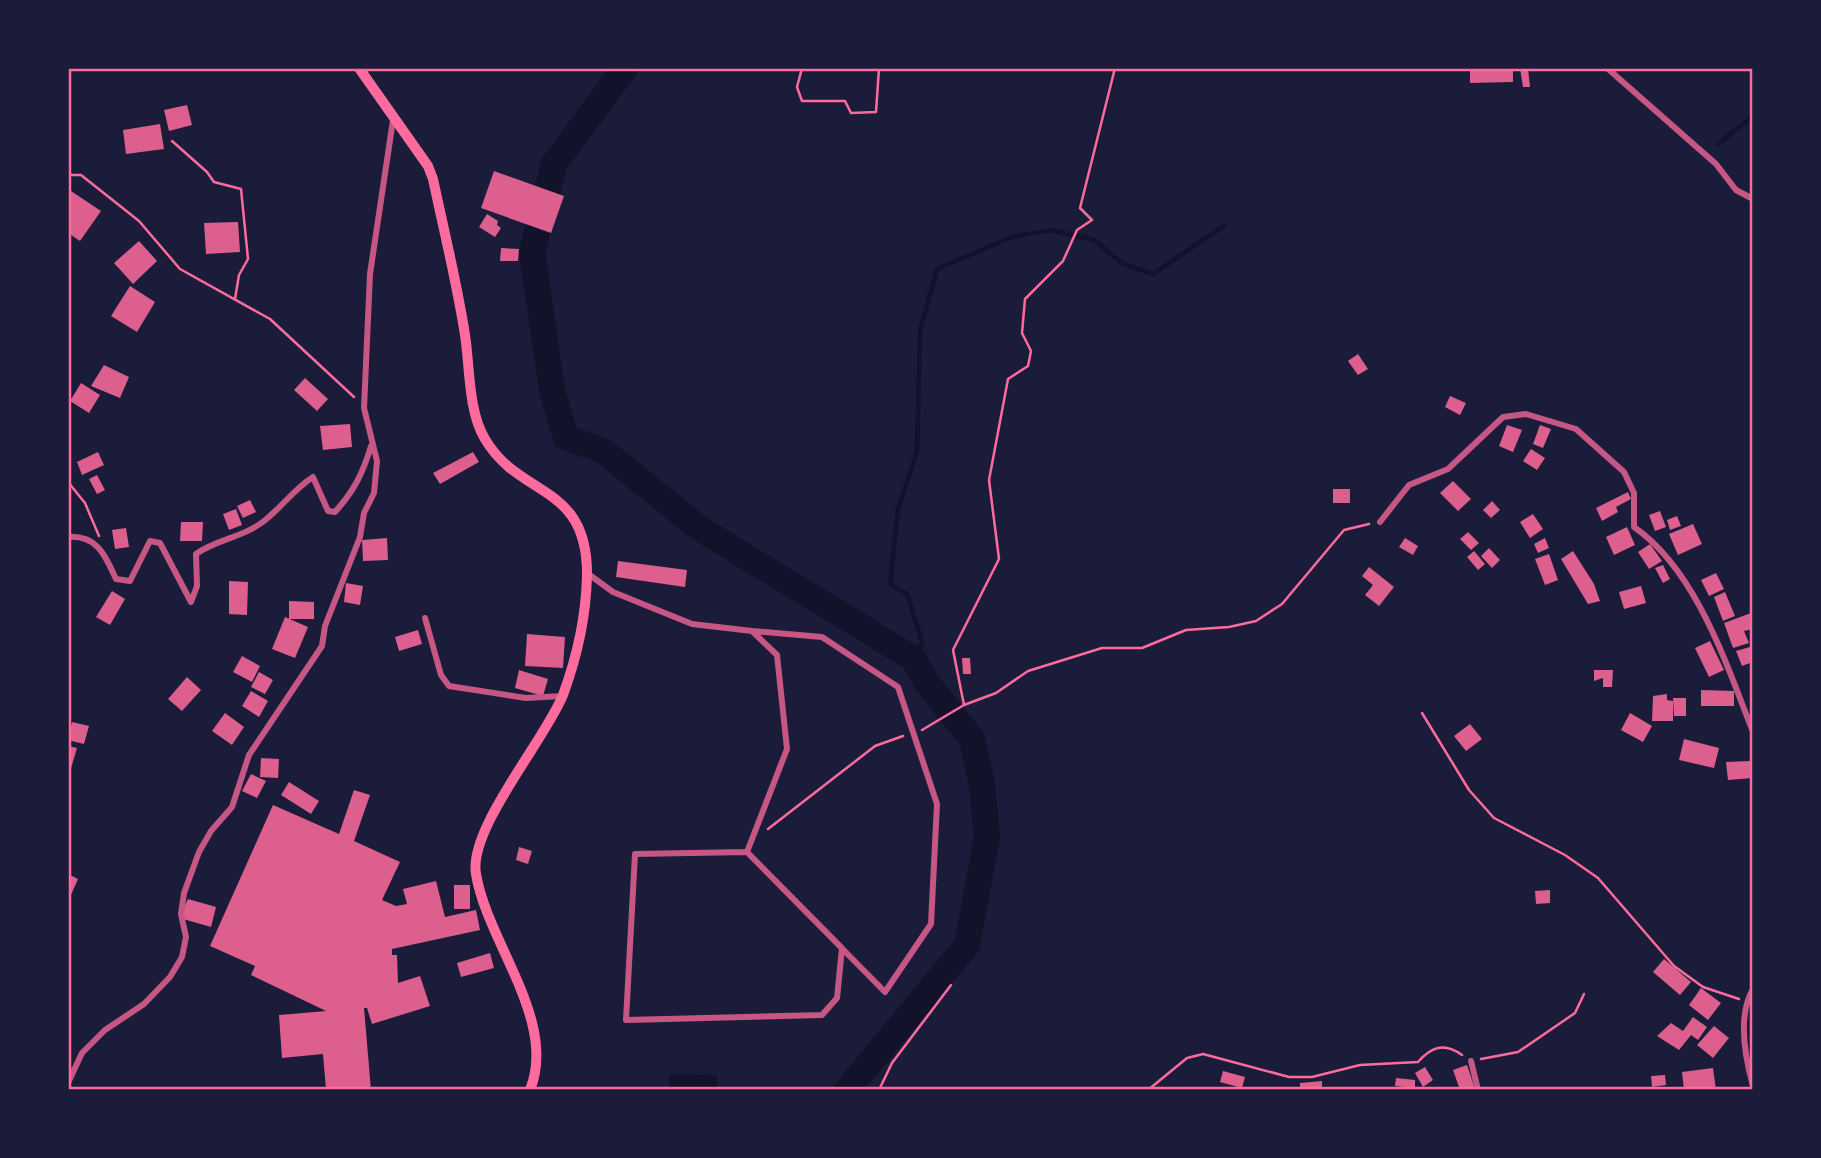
<svg xmlns="http://www.w3.org/2000/svg" width="1821" height="1158" font-family="Spectral,serif">
<style>
.water{fill:#12122b}
.lines{fill:none;stroke-linecap:round;stroke-linejoin:round}
.stream{stroke:#12122b;stroke-width:4.5}
.river{stroke:#12122b;stroke-width:26}
.building{fill:#dd5f8e}
.path{stroke:#ff6b9d;stroke-width:2.5}
.minor{stroke:#c65784;stroke-width:6}
.primary{stroke:#ff6b9d;stroke-width:10}
.neatline{fill:none;stroke:#ff6b9d;stroke-width:2.5}
</style>
<rect width="100%" height="100%" fill="#1b1b3a"/>
<!-- water -->
<path class="water" d="M669,1074L717,1075V1090H669Z"/>
<g class="lines">
<!-- stream -->
<path class="stream" d="M1718,144L1753,116
M914,659L922,642L907,594L891,585V575L898,509L917,452L920,330L937,269L1012,237L1051,230L1094,240L1123,264L1153,274L1224,226"/>
<!-- river -->
<path class="river" d="M625,68L554,164L532,252L552,390L566,438L602,450L699,528L914,659L926,682L972,739L982,785L987,837L967,945L847,1090"/>
</g>
<!-- building -->
<path class="building" d="M1470,68H1513V82L1470,83Z
M1520,68H1528L1530,87H1523Z
M187,105L192,125L169,131L164,110Z
M160,124L164,149L126,154L123,130Z
M494,171L564,196L551,233L481,208Z
M71,191L101,211L80,241L68,233V196Z
M487,214L498,221L497,225L501,228L495,237L479,227Z
M238,222L240,252L206,254L204,223Z
M139,241L157,261L133,284L114,263Z
M501,248L519,249L518,261H500Z
M130,286L155,302L137,332L111,316Z
M1358,354L1368,369L1358,375L1348,361Z
M104,365L129,377L120,398L91,386Z
M305,378L328,399L317,411L294,390Z
M81,383L100,395L89,413L70,401Z
M1450,396L1466,403L1460,415L1445,407Z
M350,424L352,447L323,450L320,426Z
M1507,425L1522,430L1513,452L1499,446Z
M1540,425L1551,429L1543,448L1533,444Z
M1531,449L1545,458L1537,470L1523,461Z
M98,452L104,465L82,475L77,462Z
M473,452L479,462L440,484L433,473Z
M97,475L105,490L97,494L89,479Z
M1453,481L1471,499L1458,511L1440,493Z
M1333,489H1350V503H1333Z
M1628,492L1631,499L1616,507L1618,512L1602,521L1596,508Z
M250,500L256,512L243,518L237,506Z
M1492,501L1500,510L1491,518L1483,510Z
M236,509L242,525L229,530L223,514Z
M1660,511L1666,527L1655,531L1649,515Z
M1533,514L1543,529L1530,538L1520,522Z
M1677,516L1681,526L1670,530L1667,520Z
M181,522H203L202,541H180Z
M1693,524L1702,544L1678,555L1669,534Z
M1627,527L1635,545L1614,555L1606,537Z
M126,528L129,547L115,549L112,530Z
M1468,532L1479,543L1471,550L1460,539Z
M387,538L388,560L363,561L362,540Z
M1405,538L1418,546L1413,555L1399,547Z
M1545,538L1549,548L1538,553L1534,544Z
M1650,544L1662,561L1649,569L1638,552Z
M1489,548L1500,560L1492,568L1481,556Z
M1474,551L1485,564L1478,570L1467,557Z
M1573,551L1594,584L1600,601L1588,604L1561,559Z
M1549,554L1558,580L1545,585L1535,559Z
M618,561L687,570L685,587L616,577Z
M1663,565L1670,579L1663,583L1655,568Z
M1369,567L1394,587L1379,606L1365,595L1373,585L1362,576Z
M1716,573L1724,589L1709,596L1701,580Z
M229,581L248,582L247,615L229,614Z
M346,583L363,586L360,605L344,602Z
M1641,586L1646,603L1624,609L1619,592Z
M112,591L125,599L110,625L96,617Z
M1725,592L1735,616L1723,621L1714,597Z
M289,601L314,602V619H289Z
M1751,613L1753,629L1744,631L1749,643L1733,648L1724,623Z
M285,617L308,627L295,658L272,649Z
M418,630L422,644L399,651L395,637Z
M527,634L565,637L563,668L525,666Z
M1710,641L1724,670L1709,677L1695,648Z
M1750,647L1753,662L1742,666L1736,651Z
M242,656L260,666L252,682L233,672Z
M962,658H970L971,674H963Z
M519,670L548,679L543,696L515,688Z
M1594,670H1613L1612,687H1603V678L1594,681Z
M259,672L273,680L265,694L251,687Z
M187,677L201,690L182,711L168,699Z
M1701,690L1734,691V706H1701Z
M251,691L268,701L259,717L242,706Z
M1667,694V700L1673,701V721H1652L1653,696Z
M1673,698H1686V716H1674Z
M225,713L244,727L232,745L212,731Z
M1630,713L1652,726L1643,742L1621,730Z
M72,722L89,726L84,744L68,740Z
M1470,724L1482,739L1466,751L1454,736Z
M1684,739L1719,748L1714,768L1679,760Z
M68,746L77,748L69,775H68Z
M261,758L279,759L278,778L260,777Z
M1750,761L1752,778L1728,780L1726,762Z
M251,774L266,781L257,798L242,791Z
M289,782L319,801L311,814L281,795Z
M354,790L370,795L354,841L400,862L382,900L396,906L407,904L403,889L436,881L445,917L476,910L480,930L392,949V955H397L398,983L420,976L430,1006L372,1024L367,1008H364L371,1090H326L323,1054L282,1058L279,1015L326,1011L251,975L255,966L210,946L273,805L339,834Z
M519,847L532,851L528,864L516,860Z
M68,874L78,879L71,895L68,894Z
M454,885H470V909H454Z
M1550,890V903L1536,904L1535,891Z
M188,899L216,907L211,927L183,919L181,914Z
M490,953L494,968L461,977L457,963Z
M1664,959L1691,982L1680,995L1653,972Z
M1701,988L1721,1003L1708,1020L1689,1005Z
M1693,1017L1707,1027L1698,1040L1691,1035L1679,1050L1657,1036L1671,1023L1683,1031Z
M1714,1026L1729,1038L1713,1058L1697,1045Z
M1467,1065L1475,1089L1460,1090L1453,1070Z
M1425,1067L1433,1080L1423,1087L1415,1073Z
M1713,1068L1716,1090H1684L1682,1072Z
M1223,1071L1245,1077L1242,1088L1220,1082Z
M1665,1075L1666,1085L1652,1087L1651,1076Z
M1396,1078L1415,1080V1088L1395,1086Z
M1322,1081V1090H1300V1083Z"/>
<g class="lines">
<!-- path -->
<path class="path" d="M802,68L797,87L802,101H845L851,113L876,112L879,68
M172,141L207,172L214,182L241,189L248,259L239,275L235,299
M68,175H81L139,221L180,269L270,319L354,397
M68,482L85,503L99,536
M964,705L953,650L999,559L989,480L1008,379L1028,366L1031,351L1022,333L1025,299L1063,261L1077,230L1092,220L1080,208L1115,68
M1422,713L1469,790L1494,818L1565,855L1598,878L1674,966L1703,987L1739,999
M922,730L964,705L996,693L1028,671L1102,648H1142L1186,630L1229,627L1256,621L1282,604L1344,530L1369,524
M768,829L875,746L903,736
M1481,1059L1518,1052L1575,1013L1584,994
M879,1090L892,1063L951,985
M1148,1090L1187,1058L1203,1054L1289,1077H1312L1360,1065L1418,1062C1431,1047 1444,1042 1462,1055"/>
<!-- minor -->
<path class="minor" d="M1607,68L1716,164L1736,190L1753,199
M1380,522L1409,485L1448,469L1503,417L1526,414L1576,429L1624,472L1634,493V527C1696,570 1726,663 1753,732
M68,537C97,535 105,555 116,579L130,581L150,541L160,543L191,602L197,586L196,554C217,539 242,538 264,521C282,507 294,489 313,477L328,511L335,512C354,491 363,473 371,446
M587,573L613,592L692,624L752,631L777,655L787,749L747,852L635,854L626,1020L822,1015L837,998L842,948L747,852L885,992L931,924L937,804L898,687L822,637L752,631
M425,618L441,675L449,686L526,698L562,696
M1753,989C1737,1016 1745,1057 1753,1086
M1471,1061L1478,1090
M68,1083L82,1053L105,1030L144,1004L170,977L182,957L186,937L181,914L184,893L199,852L211,831L232,807L249,755L322,646L325,626L360,537L364,513L374,493L377,461L364,408L370,274L393,120"/>
<!-- primary -->
<path class="primary" d="M359,68L428,166L433,179C444,231 457,283 465,335C470,367 468,411 485,439C520,499 588,482 587,576C586,615 577,657 563,695C545,740 468,829 476,874C487,942 558,1021 530,1090"/>
</g>
<!-- border -->
<rect width="1821" height="1158" fill="none" stroke="#1b1b3a" stroke-width="140"/>
<rect x="70" y="70" width="1681" height="1018" class="neatline"/>
</svg>
